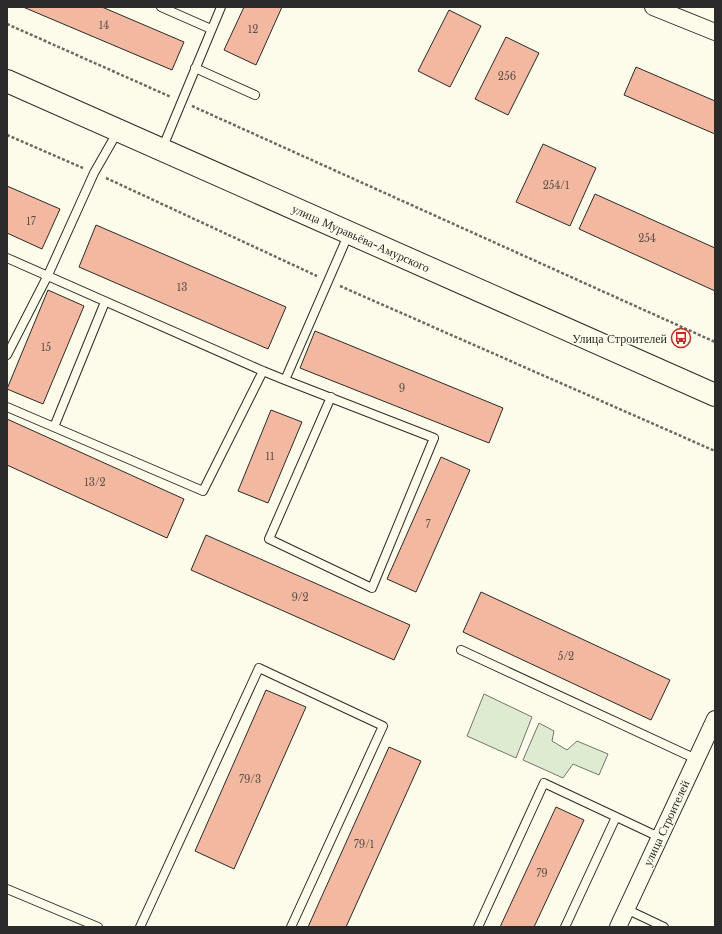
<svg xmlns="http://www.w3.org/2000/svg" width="722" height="934" font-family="'Libre Baskerville',serif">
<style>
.green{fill:#deebd1;stroke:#74746e}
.building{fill:#f2b8a0;stroke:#2b2b2b}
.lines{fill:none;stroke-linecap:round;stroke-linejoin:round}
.lane-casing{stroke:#2b2b2b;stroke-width:10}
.street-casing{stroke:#2b2b2b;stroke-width:18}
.secondary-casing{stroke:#2b2b2b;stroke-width:24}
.path{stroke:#6a6964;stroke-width:2.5;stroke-dasharray:3 2;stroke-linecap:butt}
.lane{stroke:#fdfbea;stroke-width:8}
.street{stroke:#fdfbea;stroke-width:16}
.secondary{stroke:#fdfbea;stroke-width:22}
.labels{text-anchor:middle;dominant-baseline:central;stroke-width:3;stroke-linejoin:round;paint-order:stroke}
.number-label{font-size:10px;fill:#5d4e48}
.street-label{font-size:12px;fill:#2b2b2b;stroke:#fdfbea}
.poi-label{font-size:12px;fill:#2b2b2b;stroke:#fdfbea;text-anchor:end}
</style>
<rect width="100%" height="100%" fill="#fdfbea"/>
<!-- green -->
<path class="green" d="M484,694L532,717L516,758L467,736Z
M539,723L554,731L552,741L567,750L577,741L608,754L599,775L573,764L563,778L523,760Z"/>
<!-- building -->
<path class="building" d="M23,7H102L184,42L172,70Z
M244,7H282L256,65L224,50Z
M449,10L481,26L450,87L418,71Z
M506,37L539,53L508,115L475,99Z
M636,67L715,101V134L624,95Z
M543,144L596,168L570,226L516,202Z
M7,186L60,209L42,249L7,233Z
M595,194L715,248V291L579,229Z
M96,225L286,307L268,349L79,267Z
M48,290L84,306L43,404L7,389Z
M315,331L503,408L489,443L300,368Z
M271,410L302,422L268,503L238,491Z
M7,419L184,499L167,538L7,465Z
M441,457L470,470L416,592L387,579Z
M206,535L410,625L394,660L191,570Z
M481,592L670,680L651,720L463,632Z
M266,690L306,707L234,869L195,851Z
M389,747L421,761L346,927H308Z
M556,807L584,820L534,927H500Z"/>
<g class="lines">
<defs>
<path id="lane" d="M161,7L211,29
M195,68L255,95
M162,149L221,7
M7,258L263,371
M7,355L48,275L94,173L118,131
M285,380L434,438L372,588L269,539L331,397
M7,407L203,491L263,371L285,380L349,233
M54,427L105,302
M461,650L696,759
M7,889L98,927
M626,909L664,927
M140,927L259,668L383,726L291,927
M478,927L544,783L659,837
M565,927L616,817"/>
<path id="street" d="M653,7L715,32
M618,927L715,719"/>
<path id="secondary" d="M7,81L715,395"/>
</defs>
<!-- lane casing -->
<use href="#lane" class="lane-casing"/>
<!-- street casing -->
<use href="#street" class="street-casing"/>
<!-- secondary casing -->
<use href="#secondary" class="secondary-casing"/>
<!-- path -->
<path class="path" d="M7,24L171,97
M192,106L715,342
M7,135L83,168
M106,178L317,276
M340,286L715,451"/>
<!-- lane -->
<use href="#lane" class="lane"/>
<!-- street -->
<use href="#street" class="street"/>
<!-- secondary -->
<use href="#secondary" class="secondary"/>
</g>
<!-- icons -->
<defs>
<symbol id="bus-ring" viewBox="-11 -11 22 22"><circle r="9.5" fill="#fdfbea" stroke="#c62828" stroke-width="1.5"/><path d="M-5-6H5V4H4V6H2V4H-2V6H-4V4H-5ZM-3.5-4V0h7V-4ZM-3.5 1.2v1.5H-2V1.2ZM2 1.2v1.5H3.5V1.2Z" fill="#c62828"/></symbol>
</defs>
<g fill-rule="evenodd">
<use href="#bus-ring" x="670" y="327" width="22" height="22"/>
</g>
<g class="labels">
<!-- number labels -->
<g class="number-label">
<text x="104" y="25">14</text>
<text x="253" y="29">12</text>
<text x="507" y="76">256</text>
<text x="556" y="185">254/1</text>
<text x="31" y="221">17</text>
<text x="647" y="238">254</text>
<text x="182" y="287">13</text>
<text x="46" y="347">15</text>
<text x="402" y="388">9</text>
<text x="270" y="456">11</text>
<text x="95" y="482">13/2</text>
<text x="428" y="524">7</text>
<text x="300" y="597">9/2</text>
<text x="566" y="656">5/2</text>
<text x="250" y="779">79/3</text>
<text x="364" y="844">79/1</text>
<text x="542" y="873">79</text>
</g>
<!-- street labels -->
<g class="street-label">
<text transform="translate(361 238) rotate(24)">улица Муравьёва-Амурского</text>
<text transform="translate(666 823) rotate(-65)">улица Строителей</text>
</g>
<!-- poi labels -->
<g class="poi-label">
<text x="667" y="338">Улица Строителей</text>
</g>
</g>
<!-- border -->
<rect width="722" height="934" fill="none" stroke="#2b2b2b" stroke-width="16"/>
</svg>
